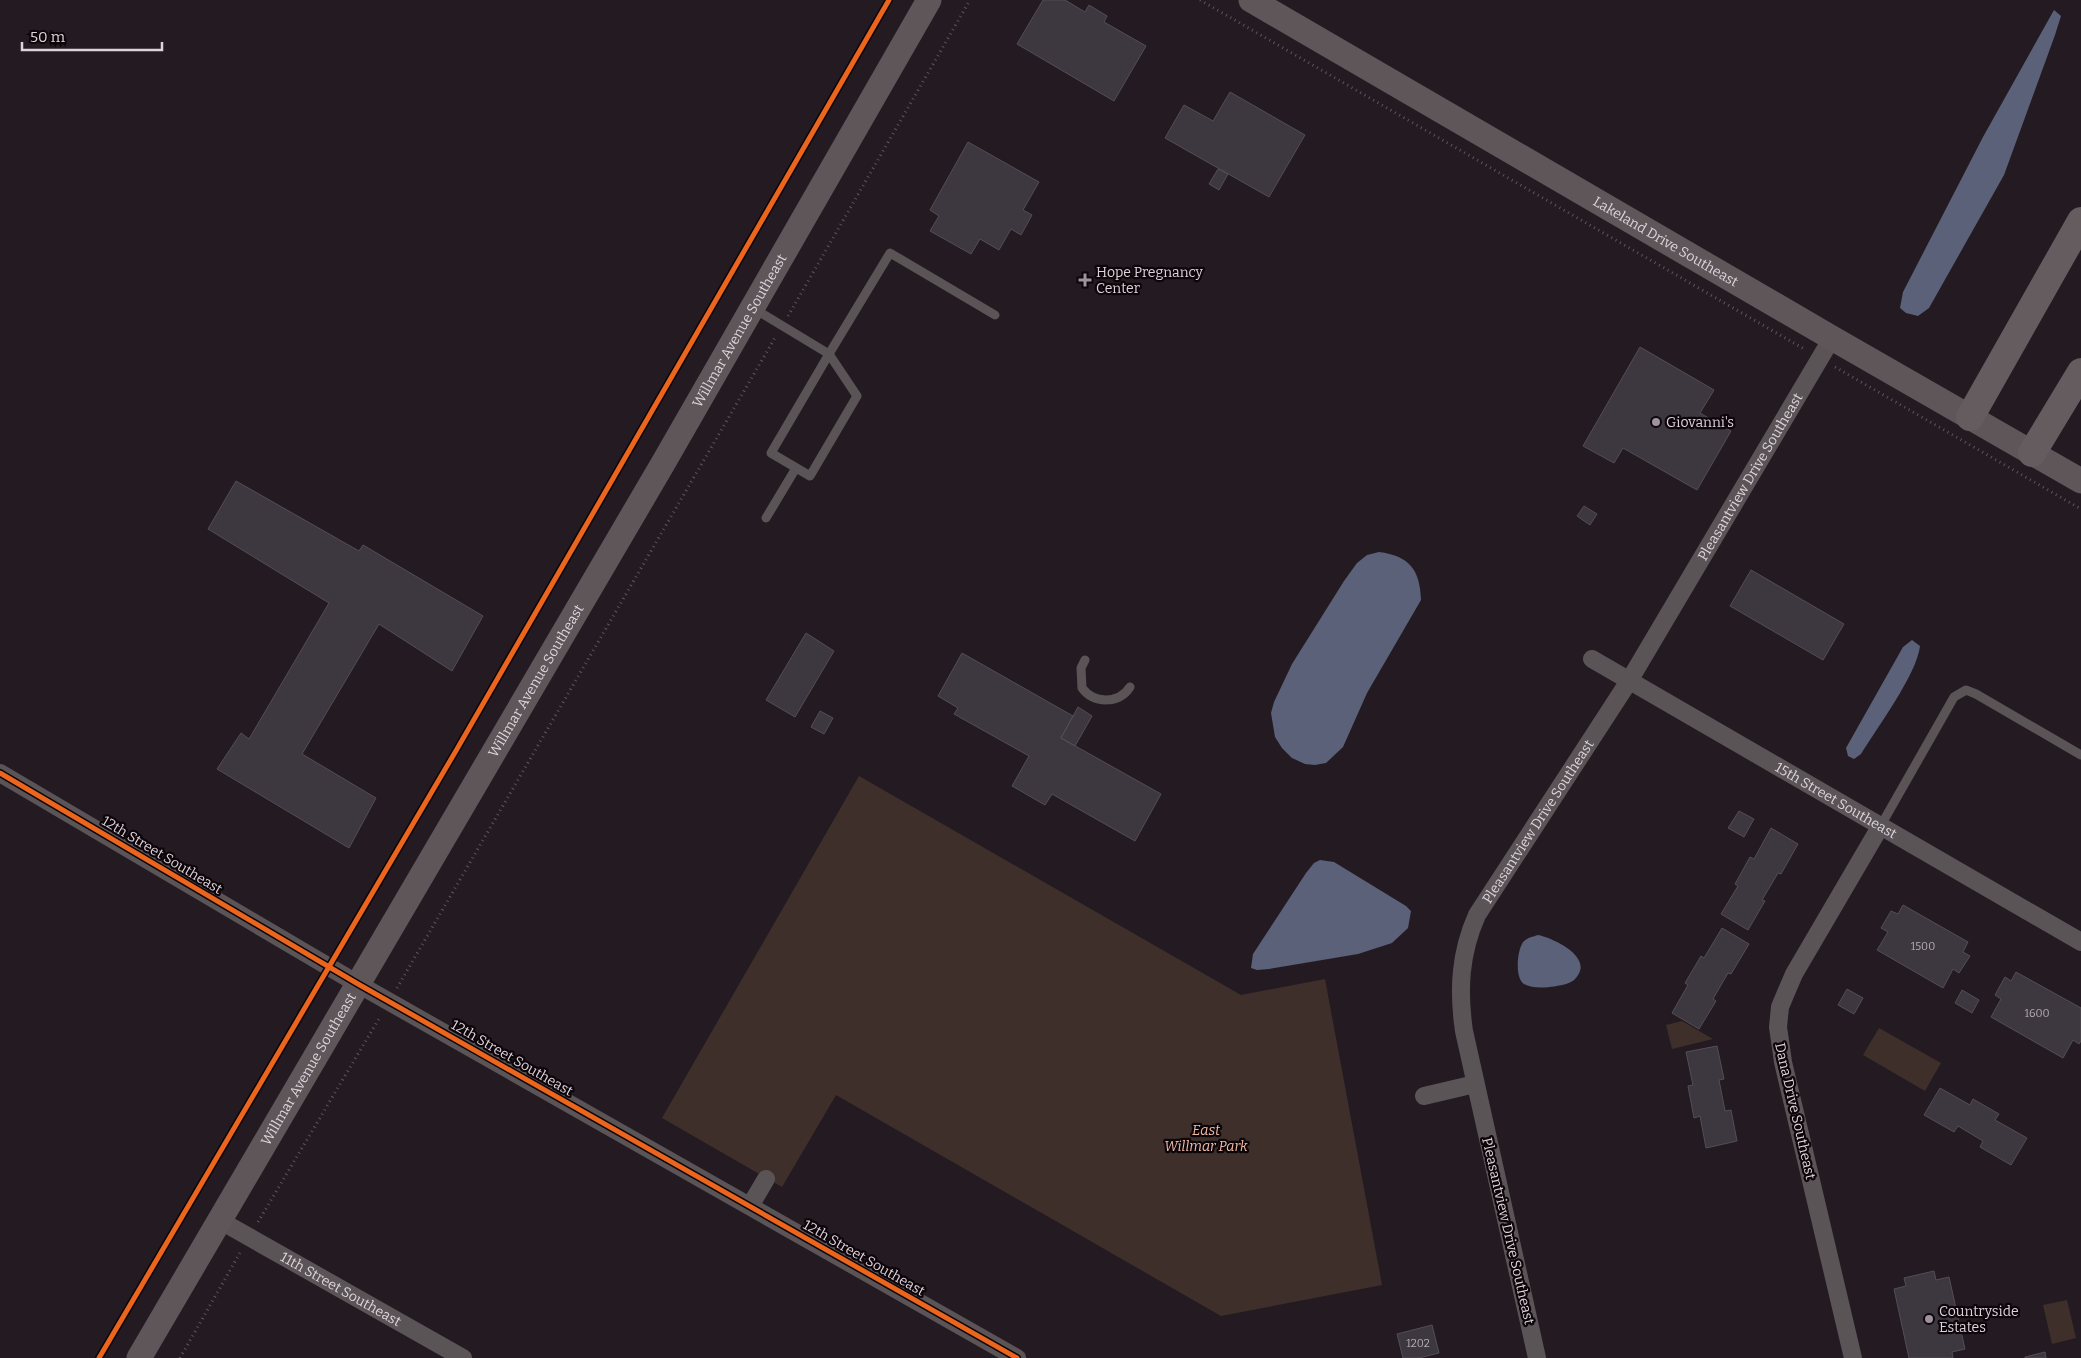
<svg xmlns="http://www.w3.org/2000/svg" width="2081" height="1358" font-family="Bitter,serif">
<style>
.green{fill:#3e2f2a}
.water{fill:#5a6178}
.building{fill:#3d373f;stroke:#534e55}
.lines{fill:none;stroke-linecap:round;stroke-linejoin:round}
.path{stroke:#5b5658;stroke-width:3;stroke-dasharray:1 4;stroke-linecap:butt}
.lane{stroke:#5a5457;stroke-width:9}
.street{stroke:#5a5457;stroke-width:18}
.secondary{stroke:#5e5659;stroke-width:25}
.highway{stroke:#645c5e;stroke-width:28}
.cycleway-casing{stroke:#0c050a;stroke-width:8}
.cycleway{stroke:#eb651d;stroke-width:5}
.poi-dot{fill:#9e939a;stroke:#0c050a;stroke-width:2}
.labels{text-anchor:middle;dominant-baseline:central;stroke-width:4.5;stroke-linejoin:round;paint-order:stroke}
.number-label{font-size:11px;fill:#b6acb4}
.street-label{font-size:14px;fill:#dfd3db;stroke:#0c050a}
.poi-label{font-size:14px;fill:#dfd3db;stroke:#0c050a;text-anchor:start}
.park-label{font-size:14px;font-style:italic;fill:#f2bba4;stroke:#0c050a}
</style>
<rect width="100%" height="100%" fill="#241b22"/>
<!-- green -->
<path class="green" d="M859,776L1241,995L1325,979L1382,1285L1221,1316L836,1095L782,1187L662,1118Z
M1682,1021L1713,1039L1672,1049L1666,1025Z
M1879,1028L1941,1063L1925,1091L1863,1055Z
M2067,1300L2076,1338L2052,1344L2043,1305Z"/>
<!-- water -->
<path class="water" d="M2054,10L2061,16L2055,35L2004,175L1929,308L1918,316L1906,313L1900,308L1903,292L1983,137Z
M1379,552C1409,556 1420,569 1421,600L1367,693L1343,747L1326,763L1315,765L1305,764L1292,758L1282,748L1275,737L1271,713L1274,702L1292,664L1344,581L1357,563L1367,555Z
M1912,640L1920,646C1917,674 1877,728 1861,754L1854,759L1848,756L1846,748L1903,647Z
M1320,860L1334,862L1406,906L1411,911L1408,928L1392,943L1358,954L1269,969L1257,970L1251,968L1253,954L1306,873L1314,863Z
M1538,935C1553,938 1591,956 1578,975C1575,980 1572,982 1566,984C1555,987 1534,990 1524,984C1515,978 1517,953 1522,944C1525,938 1532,937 1538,935Z"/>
<!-- building -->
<path class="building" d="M1043,0H1065L1085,12L1089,5L1107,16L1104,22L1146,46L1114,101L1017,44Z
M1230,92L1305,135L1269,197L1165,138L1184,105L1213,121Z
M968,142L1039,182L1023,210L1032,215L1021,235L1011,229L999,250L980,239L971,254L930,231L939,216L930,210Z
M1218,169L1228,174L1219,190L1209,184Z
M1640,347L1714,390L1700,413L1731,431L1697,490L1623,448L1614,463L1583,446Z
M236,481L359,551L363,545L483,616L452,671L379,624L302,754L376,798L349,848L217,769L241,733L249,739L329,603L208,529Z
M1584,506L1597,514L1590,525L1577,516Z
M1751,570L1844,624L1823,660L1730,606Z
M806,633L834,651L795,717L766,700Z
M962,653L1073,716L1061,738L1161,794L1135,841L1052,794L1045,805L1012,786L1029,756L954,714L958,708L938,696Z
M1078,707L1092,716L1075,746L1061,738Z
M820,711L833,718L824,734L811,727Z
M1739,811L1754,819L1744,837L1728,828Z
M1771,828L1798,844L1781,874L1778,873L1762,900L1765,901L1748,930L1721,914L1738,886L1735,884L1750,857L1754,859Z
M1903,905L1968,942L1963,952L1970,956L1959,973L1953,969L1943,988L1877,950L1888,932L1881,928L1891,911L1898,914Z
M1722,928L1749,944L1731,974L1728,973L1713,999L1716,1001L1699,1029L1672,1013L1688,985L1685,983L1701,956L1704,958Z
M2016,972L2081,1008V1041L2079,1044L2073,1040L2063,1058L1991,1017L2001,999L1995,995L2005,977L2011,981Z
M1847,989L1863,998L1854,1014L1838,1005Z
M1962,990L1979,1000L1972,1013L1955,1003Z
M1717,1046L1724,1079L1719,1080L1725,1111L1731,1110L1737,1141L1706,1148L1700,1116L1694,1118L1688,1086L1693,1085L1686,1052Z
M1940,1088L1970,1105L1973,1099L1999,1114L1995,1120L2027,1138L2011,1165L1980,1147L1983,1141L1958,1126L1954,1132L1924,1115Z
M1934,1271L1936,1280L1949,1277L1965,1349L1952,1352L1953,1358H1909L1894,1289L1906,1286L1904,1278Z
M1432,1325L1439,1353L1419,1358H1403L1397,1334Z
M2045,1352L2046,1358H2025V1357Z"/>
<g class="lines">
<!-- path -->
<path class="path" d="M1200,0L1806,350
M788,316L970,0
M1835,367L2081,509
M397,988L776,336
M258,1222L380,1017
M180,1358L241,1251"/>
<!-- lane -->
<path class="lane" d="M753,308L829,354L890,253L995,315
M829,354L857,396L810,476L771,453Z
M766,518L796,468
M1085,660L1081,668L1082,688C1094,704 1119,704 1130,687
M1880,827L1954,697L1966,690L1976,694L2081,755"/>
<!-- street -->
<g class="street">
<path id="s1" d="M1592,659L2081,942"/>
<path d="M0,773L358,984L1017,1358"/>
<path d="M1424,1096L1475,1084"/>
<path d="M750,1206L766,1179"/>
<path id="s2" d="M219,1220L463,1358"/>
<path id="s3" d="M1537,1358L1464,1031C1458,990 1460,953 1477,915L1629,681L1832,338"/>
<path d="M1853,1358L1783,1062L1778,1027L1780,1007L1785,995L1794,974L1880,827"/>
</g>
<!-- secondary -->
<g class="secondary">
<path id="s4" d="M1251,0L1832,338L2081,481"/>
<path id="s5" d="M139,1358L665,460L929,0"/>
</g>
<!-- highway -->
<path class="highway" d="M1970,417L2081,221
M2032,453L2081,372"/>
<defs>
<path id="cycleway" d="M0,773L358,984L1017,1358
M99,1358L457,749L889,0"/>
</defs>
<!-- cycleway casing -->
<use href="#cycleway" class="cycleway-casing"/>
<!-- cycleway -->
<use href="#cycleway" class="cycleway"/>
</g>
<!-- markers -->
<g class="poi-dot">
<path d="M1082.5 272.5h5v5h5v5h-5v5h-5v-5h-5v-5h5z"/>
<circle cx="1656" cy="422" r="5"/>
<circle cx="1929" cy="1319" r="5"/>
</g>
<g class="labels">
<!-- number labels -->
<g class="number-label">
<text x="1923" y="946">1500</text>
<text x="2037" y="1013">1600</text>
<text x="1418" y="1343">1202</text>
</g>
<!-- street labels -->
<g class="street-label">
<text stroke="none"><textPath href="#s4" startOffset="480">Lakeland Drive Southeast</textPath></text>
<text stroke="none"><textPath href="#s5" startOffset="1190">Willmar Avenue Southeast</textPath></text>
<text stroke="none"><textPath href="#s3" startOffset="970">Pleasantview Drive Southeast</textPath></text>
<text stroke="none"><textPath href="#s5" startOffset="785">Willmar Avenue Southeast</textPath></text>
<text stroke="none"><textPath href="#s1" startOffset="282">15th Street Southeast</textPath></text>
<text stroke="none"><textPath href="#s3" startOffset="565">Pleasantview Drive Southeast</textPath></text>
<text transform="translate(162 855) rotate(31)">12th Street Southeast</text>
<text transform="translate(512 1058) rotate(30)">12th Street Southeast</text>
<text stroke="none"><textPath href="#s5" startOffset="335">Willmar Avenue Southeast</textPath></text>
<text transform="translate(1795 1111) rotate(77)">Dana Drive Southeast</text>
<text transform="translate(1508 1231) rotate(77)">Pleasantview Drive Southeast</text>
<text transform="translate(864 1258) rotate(30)">12th Street Southeast</text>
<text stroke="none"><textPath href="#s2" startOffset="140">11th Street Southeast</textPath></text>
</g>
<!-- poi labels -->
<g class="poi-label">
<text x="1096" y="272">Hope Pregnancy<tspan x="1096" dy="16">Center</tspan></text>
<text x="1666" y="422">Giovanni's</text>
<text x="1939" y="1311">Countryside<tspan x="1939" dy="16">Estates</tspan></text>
</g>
<!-- park labels -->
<g class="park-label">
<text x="1206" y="1130">East<tspan x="1206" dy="16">Willmar Park</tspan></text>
</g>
</g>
<!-- scale -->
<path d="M22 42v8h140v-8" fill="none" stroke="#dfd3db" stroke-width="2.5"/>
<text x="30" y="42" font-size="15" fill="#dfd3db" stroke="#0c050a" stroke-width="4" paint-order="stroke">50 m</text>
</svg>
